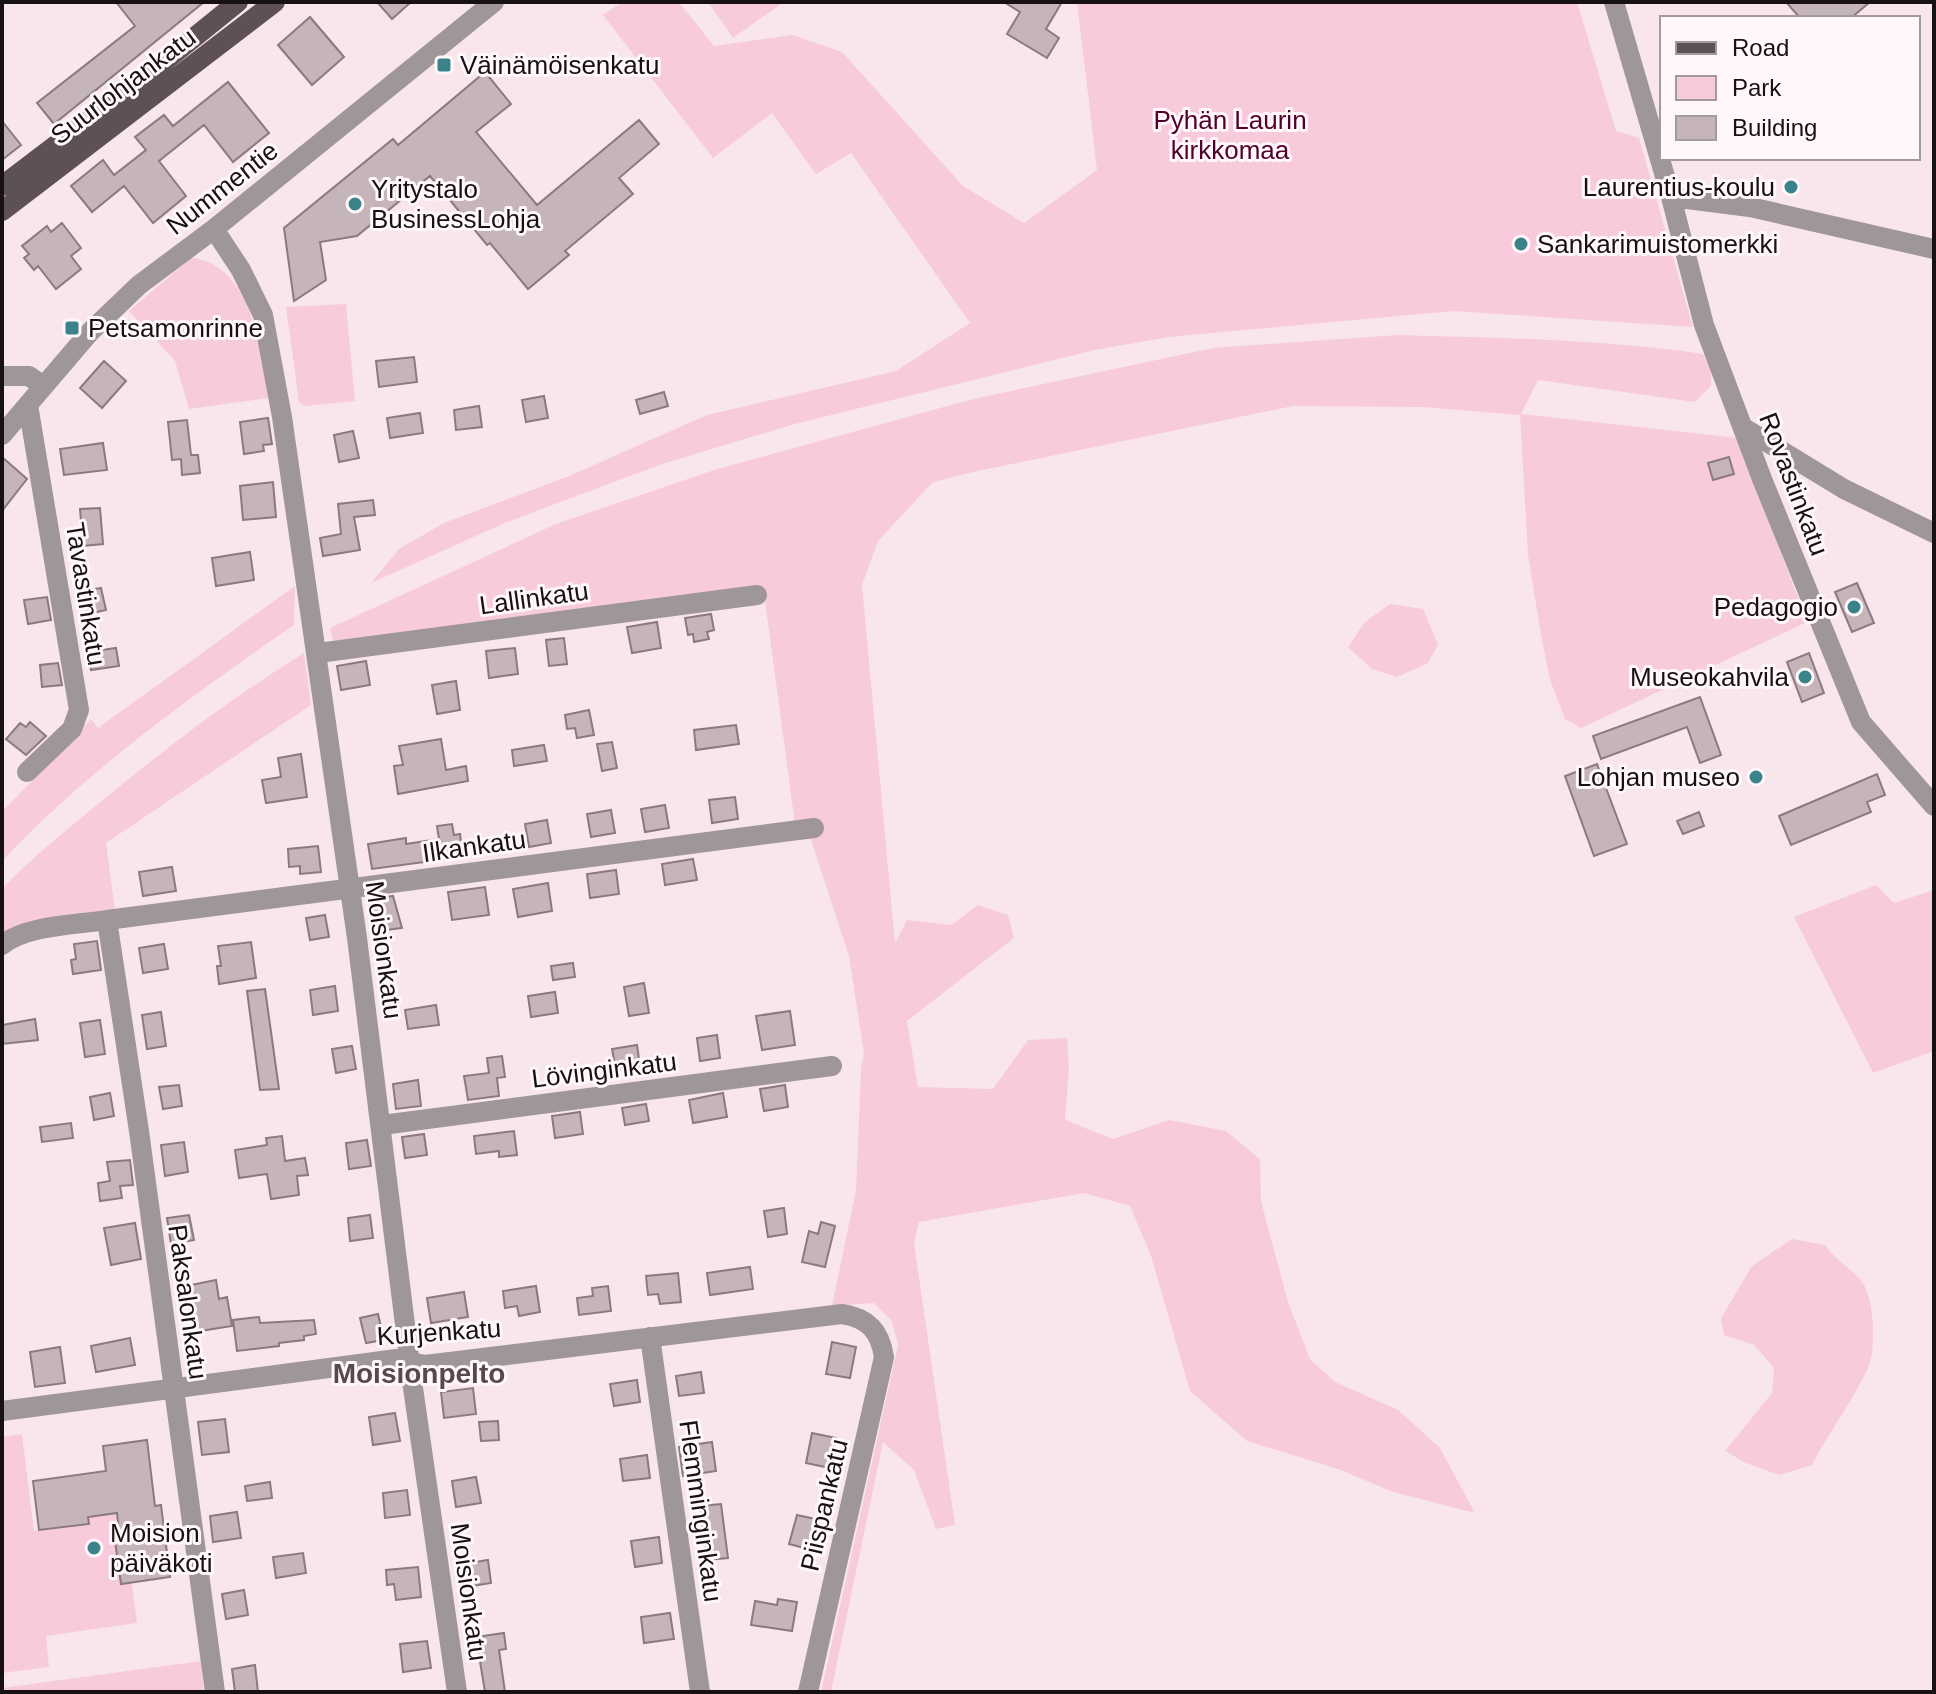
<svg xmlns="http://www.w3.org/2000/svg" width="1936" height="1694" font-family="Arial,sans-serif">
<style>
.green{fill:#f7cbdc}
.building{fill:#c6b4bb;stroke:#8a797f;stroke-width:2}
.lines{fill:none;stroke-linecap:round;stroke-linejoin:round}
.minor{stroke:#9e9699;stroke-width:20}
.major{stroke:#5e5156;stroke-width:20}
.poi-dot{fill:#3b838a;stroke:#fff7fa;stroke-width:3}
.labels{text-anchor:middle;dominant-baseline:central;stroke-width:6;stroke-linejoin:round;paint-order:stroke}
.poi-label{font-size:26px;fill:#171113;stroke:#fff7fa;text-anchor:start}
.street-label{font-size:26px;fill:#171113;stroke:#fff7fa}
.park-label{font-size:26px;fill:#51002e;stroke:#fff7fa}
.neighbourhood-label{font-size:28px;font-weight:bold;fill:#58484e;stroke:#fff7fa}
</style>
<rect width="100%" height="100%" fill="#f9e6ed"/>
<!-- green -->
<path class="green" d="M622,2H679L714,46L793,35L842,52L963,186L1024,223L1097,170L1077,2H1577L1616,131L1639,138L1693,327L1453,311L1169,337L1095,350L795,424L662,464L507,522L371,583L399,549L444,523L569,476L707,415L896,371L970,323L851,153L816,174L772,113L713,158L603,15Z
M708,2H784L733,38Z
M191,258C250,262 263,352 269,398L189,409L175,361L129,311Z
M346,304L355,401L305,406L299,402L286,307Z
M1398,335C1500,338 1601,339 1703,354L1711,370V386L1695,402L1538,380L1521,414L1738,438L1807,622L1581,728L1565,719L1550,680L1541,635L1528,555L1520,415L1422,407L1293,406L973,472L933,482L878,541L862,585L895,943L907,920L951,925L978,905L1008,915L1014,938L907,1021L918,1087L993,1089L1028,1040L1067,1038L1069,1068L1065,1120L1113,1139L1169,1120L1226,1131L1260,1159L1261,1201L1288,1302L1310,1359L1335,1382L1398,1410L1440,1448L1475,1513L1393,1492L1338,1469L1247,1441L1190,1391L1151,1256L1130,1206L1084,1193L919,1222L914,1243L955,1525L936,1529L914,1470L883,1442L831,1692H821L898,1345L892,1321L874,1303L832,1306L856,1190L861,1068L864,1054L849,956L810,837L795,824L765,601L752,587L341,644L333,640L330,628L556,524L717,469L973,399L1213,348Z
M295,586L294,625C191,696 88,770 2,861V812L91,719L98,728Z
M1390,604L1423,609L1438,645L1428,663L1397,677L1372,669L1348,647L1365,622Z
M304,653L311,705L106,843L115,911L2,936V889C33,856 68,829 103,800C167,747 233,697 304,653Z
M1876,885L1894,903L1934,890V1051L1873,1073L1794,917Z
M1792,1239L1825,1245C1836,1262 1858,1271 1866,1289C1874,1308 1876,1350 1868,1368C1852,1402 1829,1432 1812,1465L1779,1475L1746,1463L1725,1451L1772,1393L1774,1368L1754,1345L1724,1335L1721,1318L1752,1266Z
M22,1434L34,1531L88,1524V1517L117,1513L120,1540L115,1541L121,1584L132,1583L137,1623L46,1636L49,1667L2,1673V1437Z
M201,1661L204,1692H2V1688Z"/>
<!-- building -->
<path class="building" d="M116,2H204L54,124L37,103L135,26Z
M377,2H411L392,19Z
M1004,2H1062L1046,29L1059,38L1047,58L1007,34L1020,12Z
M1786,2H1870L1851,18H1800Z
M310,17L344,57L312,85L278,45Z
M485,72L511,104L476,132L537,205L639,120L659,144L619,178L633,194L565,251L569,255L528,289L490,243L487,245L430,176L357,236L320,242L326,280L294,301L284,228L393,139L398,145Z
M228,82L269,133L233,162L204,125L159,161L186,196L153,223L124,186L92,212L71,186L103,160L114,175L146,150L135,137L164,115L173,126Z
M2,121L21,145L2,160Z
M62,223L81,248L71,256L81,269L56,289L38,266L34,270L24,258L29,254L22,246L47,226L51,232Z
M414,357L417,382L379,387L376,361Z
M104,361L126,381L102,408L80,388Z
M664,392L668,406L640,414L636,400Z
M544,396L548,418L526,422L522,400Z
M479,406L482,427L456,430L454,410Z
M420,413L423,433L390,438L387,418Z
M268,418L272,444L263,445L264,451L244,454L240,422Z
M187,420L191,455H198L200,473L182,475L181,459L172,460L168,422Z
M353,431L359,458L339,462L334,435Z
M103,443L107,470L64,475L60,449Z
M2,457L27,479L2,511Z
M1729,457L1734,474L1713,480L1708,463Z
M273,482L276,517L243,520L240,486Z
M373,500L375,515L354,517L360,550L323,556L320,538L341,534L338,504Z
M100,508L103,544L83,546L80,509Z
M250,552L254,580L216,586L212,558Z
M1857,583L1874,623L1852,632L1835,592Z
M101,588L106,610L87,614L83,591Z
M47,597L51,620L28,624L24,600Z
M711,614L714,630L707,632L709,639L694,642L693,634L688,635L685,618Z
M657,622L661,648L632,653L627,627Z
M564,638L567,664L549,666L546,640Z
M116,648L119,666L91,670L88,652Z
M515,648L518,674L489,678L486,651Z
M1809,653L1824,693L1802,702L1787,662Z
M366,661L370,685L341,690L337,666Z
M58,663L62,685L42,687L40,665Z
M456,681L460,710L437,714L432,685Z
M1700,697L1721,755L1700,763L1687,727L1601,759L1593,736Z
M589,710L594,735L577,738L575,728L567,729L565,715Z
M30,722L46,736L26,755L6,739L20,723L26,727Z
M736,725L739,744L696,750L694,730Z
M441,739L446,770L466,766L468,781L398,794L394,766L403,765L399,746Z
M612,742L617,768L602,771L597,744Z
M544,745L547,761L514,766L512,750Z
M301,754L307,797L266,803L262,780L281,777L278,758Z
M1597,764L1627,844L1594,856L1565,776Z
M1877,774L1885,795L1867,802L1871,812L1791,845L1779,816Z
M735,797L738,819L712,823L709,800Z
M665,805L669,828L645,832L641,809Z
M611,810L615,833L591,837L587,814Z
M1699,812L1704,826L1683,834L1677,821Z
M547,820L551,843L529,847L525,824Z
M452,824L454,835L460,834L463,857L372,869L368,844L406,838V844L439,839L437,826Z
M318,846L321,872L300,874V866L289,867L288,849Z
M693,859L697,880L665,885L662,864Z
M172,867L176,891L143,896L139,872Z
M616,870L619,894L590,898L587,874Z
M548,883L552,911L518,917L513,889Z
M485,887L489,915L452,920L448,892Z
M393,896L402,928L387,930L386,923L372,925L368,900Z
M325,915L329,937L310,940L306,918Z
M97,941L101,970L73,974L71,960L76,959L74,944Z
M251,942L256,978L219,984L217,966H221L218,946Z
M164,944L168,969L143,973L139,948Z
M573,963L575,977L553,980L551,966Z
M644,983L649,1013L629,1016L624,987Z
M335,986L338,1011L313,1015L310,990Z
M265,989L279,1089L260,1090L247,991Z
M555,992L558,1013L531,1017L528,996Z
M436,1005L439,1025L408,1029L405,1010Z
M790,1011L795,1045L762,1050L756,1016Z
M161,1012L166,1046L147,1049L142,1015Z
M35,1019L38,1040L2,1044V1025Z
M100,1020L105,1054L85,1057L80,1023Z
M717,1035L720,1058L700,1061L697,1038Z
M637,1045L640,1066L616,1070L612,1049Z
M352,1046L356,1069L336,1073L332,1049Z
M502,1056L505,1077L497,1078L499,1096L468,1100L464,1076L489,1073L487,1058Z
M418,1080L421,1106L396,1109L393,1084Z
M179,1085L182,1106L163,1109L159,1087Z
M785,1085L788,1107L764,1111L760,1089Z
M110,1093L114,1116L94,1120L90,1097Z
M723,1093L727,1117L693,1123L689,1100Z
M646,1104L649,1121L625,1125L622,1108Z
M580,1112L583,1134L555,1138L552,1116Z
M71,1123L73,1138L42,1142L40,1127Z
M514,1131L517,1155L499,1157V1151L476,1154L474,1136Z
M424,1134L427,1155L405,1158L402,1137Z
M282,1136L285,1161L305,1158L308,1175L297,1176L299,1195L271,1199L267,1174L239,1178L235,1150L267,1145L266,1138Z
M367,1140L371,1166L349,1169L346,1143Z
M184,1142L188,1172L165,1176L161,1145Z
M130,1160L133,1185L120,1186L122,1198L100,1201L98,1183L110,1181L107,1162Z
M784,1208L787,1234L768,1237L764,1211Z
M189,1215L194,1240L171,1244L167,1218Z
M370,1215L373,1238L350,1241L348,1218Z
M821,1222L835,1226L825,1267L802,1262L809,1231L818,1234Z
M135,1223L141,1259L111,1265L104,1228Z
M750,1267L753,1289L710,1295L707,1273Z
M678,1273L681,1302L660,1304L658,1294L648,1295L646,1276Z
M216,1280L219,1299L227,1297L232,1326L194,1332L186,1286Z
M536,1286L540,1312L519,1316L517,1306L505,1308L503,1291Z
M608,1286L611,1311L579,1315L577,1298L593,1296L592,1288Z
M464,1292L468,1317L431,1323L427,1298Z
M378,1314L384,1340L366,1343L360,1318Z
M259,1317L260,1323L314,1320L316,1334L304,1336V1340L279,1343V1346L237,1351L233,1320Z
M130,1338L135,1365L96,1372L91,1346Z
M832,1342L856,1347L850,1378L826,1374Z
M60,1347L65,1383L35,1387L30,1352Z
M701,1372L704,1393L679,1396L676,1376Z
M637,1380L640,1402L614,1406L610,1384Z
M473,1388L476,1414L444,1418L441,1392Z
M395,1413L400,1441L373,1445L369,1417Z
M225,1419L229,1452L202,1455L198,1422Z
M498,1421L499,1440L481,1441L479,1422Z
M812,1433L836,1438L830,1468L806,1463Z
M147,1440L155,1506L161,1505L170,1577L121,1584L115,1541L120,1540L117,1513L88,1517L89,1524L39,1530L33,1481L106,1471L103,1446Z
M712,1442L716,1471L683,1476L679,1447Z
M647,1455L650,1478L623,1481L620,1459Z
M476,1477L481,1503L456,1507L452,1481Z
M270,1482L272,1498L247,1501L245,1486Z
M407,1490L410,1515L385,1518L383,1493Z
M721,1504L728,1558L707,1560L700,1506Z
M237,1512L241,1538L213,1542L210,1516Z
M797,1515L820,1520L812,1550L789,1544Z
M659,1537L662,1563L635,1567L631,1541Z
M303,1553L306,1573L276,1578L273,1557Z
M488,1560L491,1583L466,1587L463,1564Z
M418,1567L421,1597L396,1600L394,1584L387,1585L386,1570Z
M244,1590L248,1615L226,1619L222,1594Z
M778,1599L797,1602L792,1631L751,1625L755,1601L777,1605Z
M670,1613L674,1639L644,1643L641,1617Z
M504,1633L506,1649L499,1650L505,1692H485L476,1637Z
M427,1641L431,1668L403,1672L400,1644Z
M255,1665L258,1692H235L232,1669Z"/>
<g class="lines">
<!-- minor -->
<path class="minor" d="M1614,2L1671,197L1704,325L1762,479L1861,722L1934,806
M1671,197L1750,207L1934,249
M214,229L241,270L263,315L282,417L357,938L412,1381L457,1692
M2,376H29L43,386
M1744,428L1844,489L1934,533
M2,435L90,332L139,285L214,229L494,2
M318,653L757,595
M27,772L72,729L79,710L28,405
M107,920L139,1131L215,1692
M2,945C26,925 76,925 107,920L814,828
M382,1125L832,1066
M650,1337L700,1692
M2,1411L397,1359L425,1365L842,1314C868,1318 880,1331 884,1357L808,1692"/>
<!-- major -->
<path class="major" d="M2,186L144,78L238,2
M2,211L275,2"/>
</g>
<!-- markers -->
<g class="poi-dot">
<rect x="436" y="57" width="16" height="16" rx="4"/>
<circle cx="1791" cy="187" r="8"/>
<circle cx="355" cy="204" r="8"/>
<circle cx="1521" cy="244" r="8"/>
<rect x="64" y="320" width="16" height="16" rx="4"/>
<circle cx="1854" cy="607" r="8"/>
<circle cx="1805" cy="677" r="8"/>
<circle cx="1756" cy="777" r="8"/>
<circle cx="94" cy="1548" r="8"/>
</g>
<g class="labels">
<!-- poi labels -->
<g class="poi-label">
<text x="460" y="65">Väinämöisenkatu</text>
<text x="1775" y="187" text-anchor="end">Laurentius-koulu</text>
<text x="371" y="189">Yritystalo<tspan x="371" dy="30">BusinessLohja</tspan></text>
<text x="1537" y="244">Sankarimuistomerkki</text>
<text x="88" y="328">Petsamonrinne</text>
<text x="1838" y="607" text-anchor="end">Pedagogio</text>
<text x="1789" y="677" text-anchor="end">Museokahvila</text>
<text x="1740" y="777" text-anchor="end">Lohjan museo</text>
<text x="110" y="1533">Moision<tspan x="110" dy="30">päiväkoti</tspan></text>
</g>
<!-- street labels -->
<g class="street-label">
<text transform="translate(123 86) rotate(-37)">Suurlohjankatu</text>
<text transform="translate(222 188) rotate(-38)">Nummentie</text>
<text transform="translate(1794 484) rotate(69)">Rovastinkatu</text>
<text transform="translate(86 594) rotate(81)">Tavastinkatu</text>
<text transform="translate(534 598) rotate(-8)">Lallinkatu</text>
<text transform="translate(474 846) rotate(-8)">Ilkankatu</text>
<text transform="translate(384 950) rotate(82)">Moisionkatu</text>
<text transform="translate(604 1070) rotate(-7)">Lövinginkatu</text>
<text transform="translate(188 1302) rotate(82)">Paksalonkatu</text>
<text transform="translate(439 1332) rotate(-4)">Kurjenkatu</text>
<text transform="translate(824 1505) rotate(-77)">Piispankatu</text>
<text transform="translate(701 1511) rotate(82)">Flemminginkatu</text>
<text transform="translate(469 1592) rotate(82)">Moisionkatu</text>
</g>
<!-- park labels -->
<g class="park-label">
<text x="1230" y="120">Pyhän Laurin<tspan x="1230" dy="30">kirkkomaa</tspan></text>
</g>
<!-- neighbourhood labels -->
<g class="neighbourhood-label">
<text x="419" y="1373">Moisionpelto</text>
</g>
</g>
<!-- border -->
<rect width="1936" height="1694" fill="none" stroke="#171113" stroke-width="8"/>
<!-- legend -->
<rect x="1660" y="16" width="260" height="144" fill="#fff7fa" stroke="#a29b9e" stroke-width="2"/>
<rect x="1676" y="42" width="40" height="12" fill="#5e5156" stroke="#a29b9e" stroke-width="2"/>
<text x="1732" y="56" font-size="24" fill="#171113">Road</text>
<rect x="1676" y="76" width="40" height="24" fill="#f7cbdc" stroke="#a29b9e" stroke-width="2"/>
<text x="1732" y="96" font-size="24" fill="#171113">Park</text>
<rect x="1676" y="116" width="40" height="24" fill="#c6b4bb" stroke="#a29b9e" stroke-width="2"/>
<text x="1732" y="136" font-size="24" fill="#171113">Building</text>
</svg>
